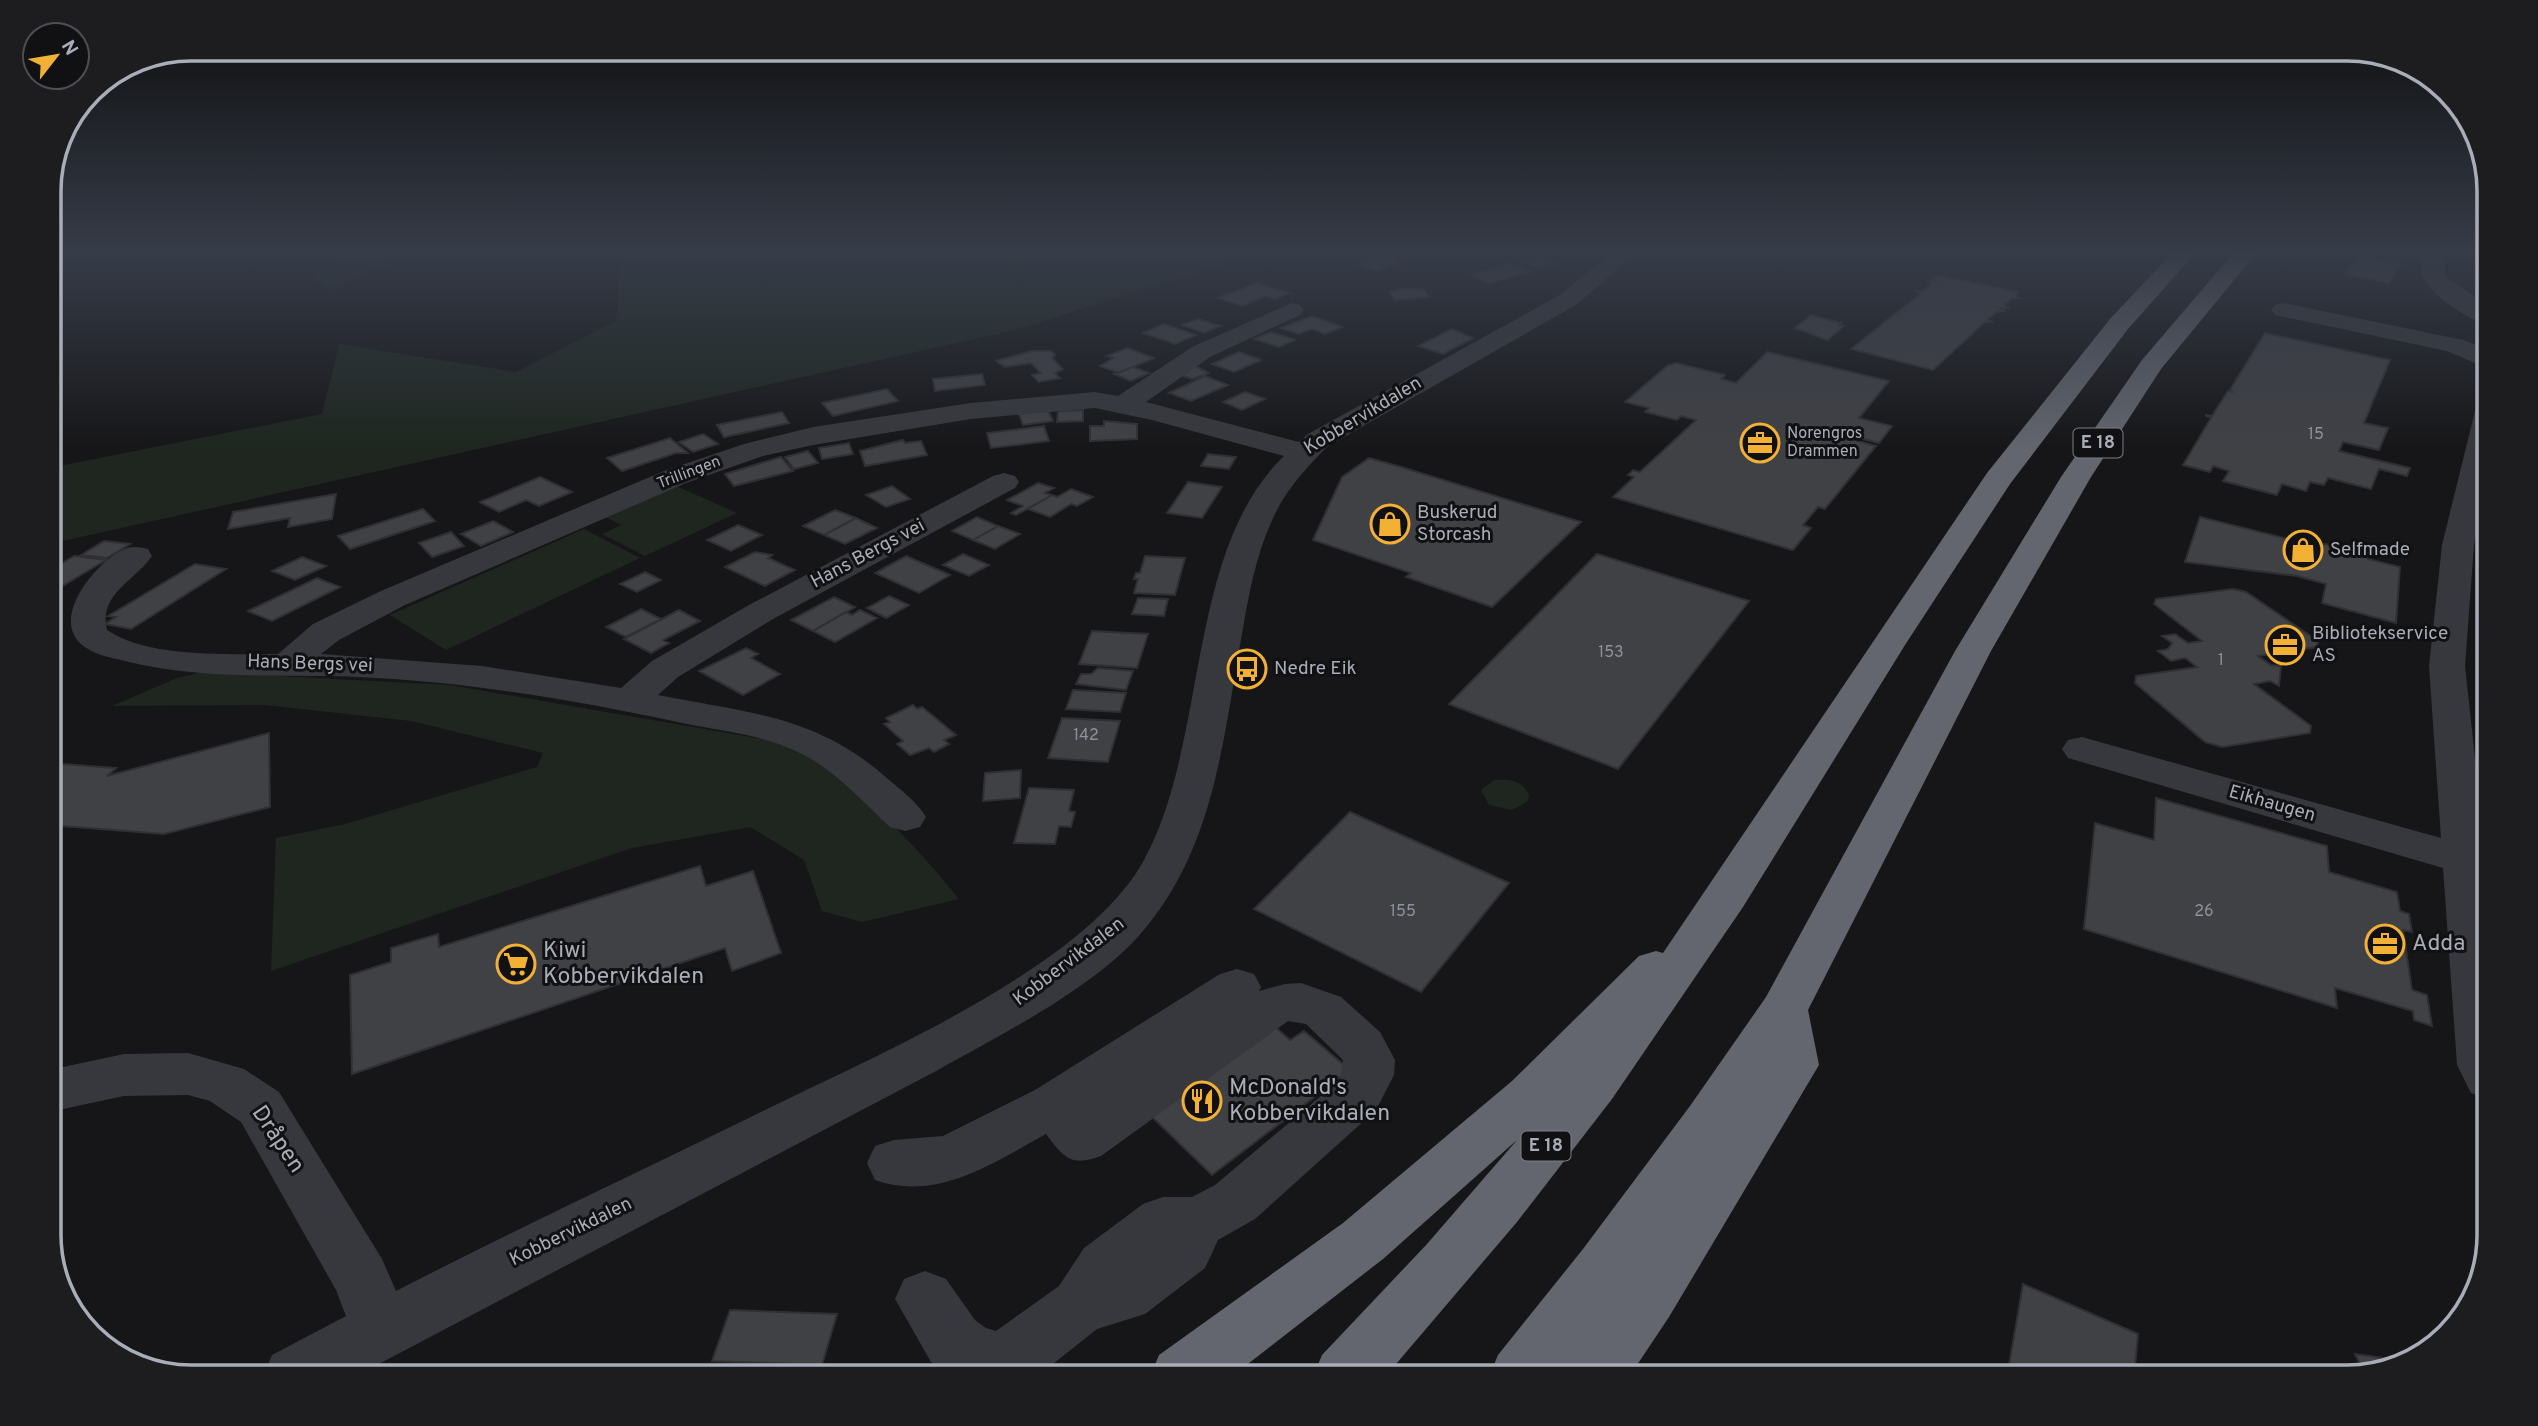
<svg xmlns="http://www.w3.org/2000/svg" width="2538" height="1426" font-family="Overpass,sans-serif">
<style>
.green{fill:#1e261f}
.building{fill:#404145;stroke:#303034;stroke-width:2}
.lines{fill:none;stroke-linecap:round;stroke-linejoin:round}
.minor{fill:#37383d;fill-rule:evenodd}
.highway{fill:#63666e;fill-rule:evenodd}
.labels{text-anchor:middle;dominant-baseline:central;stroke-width:6;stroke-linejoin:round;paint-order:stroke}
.far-poi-label{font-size:16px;fill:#a8adb8;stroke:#111113;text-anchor:start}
.number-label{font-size:16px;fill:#8e929b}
.far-street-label{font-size:16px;fill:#a8adb8;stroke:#111113}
.shield{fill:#111113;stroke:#7b7e86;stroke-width:2}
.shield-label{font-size:18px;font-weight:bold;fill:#a8adb8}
.street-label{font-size:19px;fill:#a8adb8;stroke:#111113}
.poi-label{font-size:19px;fill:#a8adb8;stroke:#111113;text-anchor:start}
.near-poi-label{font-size:23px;fill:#a8adb8;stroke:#111113;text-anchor:start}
.near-street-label{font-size:23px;fill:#a8adb8;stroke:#111113}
.rim{fill:none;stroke:#a8adb8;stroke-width:3.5}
</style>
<rect width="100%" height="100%" fill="#161618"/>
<!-- green -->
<path class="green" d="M341,251H420L329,289L312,277Z
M620,251H1264L1015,330L49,544V468L322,414L339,344L516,372L616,321Z
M674,485L737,513L645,556L602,534L621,525L604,516Z
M584,529L640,558L446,650L390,615Z
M203,672L450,685L791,744C860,787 908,836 959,899L862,922L822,911L804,860L750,827L632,848L271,971L276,838L345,824L537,767L543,753L411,721L265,705L112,706L177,678Z
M1494,780C1509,778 1524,781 1529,796L1528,801L1512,810L1489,805L1481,790Z"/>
<!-- building -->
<path class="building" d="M1380,255L1400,261L1378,271L1358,265Z
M2358,256L2400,264L2389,283L2345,274Z
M1540,258L1555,263L1538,268L1524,263Z
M1511,263L1530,271L1490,283L1471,275Z
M1942,276L2018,292L2015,295L2019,298H2012L2004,305L2008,308H2000L2004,311L1997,312L1988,319L1992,322H1985L1933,370L1851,349L1920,294L1916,291H1923L1932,283L1929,281H1936L1932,278Z
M1257,283L1289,293L1275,299L1266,296L1242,306L1218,298Z
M1401,289H1423L1430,297L1395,300L1389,292Z
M1811,315L1841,323L1839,325L1844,326L1827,340L1795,328Z
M1312,316L1342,327L1325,334L1312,329L1298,334L1281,328Z
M1198,319L1220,326L1204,333L1182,325Z
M1164,324L1196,335L1175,344L1143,333Z
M1452,329L1473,338L1443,354L1418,346Z
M1271,332L1295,340L1279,347L1254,339Z
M2265,333L2390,360L2364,423L2388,428L2379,450L2343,442L2339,451L2410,468L2407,476L2379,469L2371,489L2328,478L2324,485L2310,482L2306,491L2282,484L2277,495L2223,481L2229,471L2213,466L2210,472L2183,465L2211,418L2205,415L2212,416L2228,391L2233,392L2230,390Z
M1127,348L1154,358L1119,373L1100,366L1113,358L1107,356Z
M1032,351H1051L1055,355L1052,358L1063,369L1055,373L1060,378L1039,382L1032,375L1041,373L1031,363L1005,367L996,361Z
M1239,352L1261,360L1234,372L1212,364Z
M1767,352L1889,381L1859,418L1892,426L1879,443L1845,434L1843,437L1876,446L1825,509L1818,507L1803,525L1811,528L1793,550L1613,497L1634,477L1628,475L1633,470L1640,472L1696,420L1681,416L1677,420L1645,412L1649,408L1625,402L1667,366L1676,363L1725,375L1721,379L1736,383Z
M1195,366L1209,373L1192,379L1178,374Z
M1133,367L1149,373L1131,381L1114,374Z
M982,374L985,385L935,391L933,379Z
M1205,376L1228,385L1191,401L1169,393Z
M887,389L898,401L833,416L822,403Z
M1245,392L1265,399L1242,410L1223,402Z
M1048,410L1053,421L1023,425L1019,414Z
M1083,410V421L1057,422L1058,411Z
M782,412L789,423L724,437L717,425Z
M1104,421L1137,424V439L1090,441V426H1104Z
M1044,426L1049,441L991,448L987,433Z
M703,434L718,444L693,452L679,442Z
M670,438L688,453H676L622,471L607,458Z
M903,440L905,443L921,441L927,455L865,466L860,451Z
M849,443L853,454L822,459L819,448Z
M808,451L818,463L794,469L785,457Z
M1208,454L1236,457L1229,469L1201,466Z
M781,457L793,471L734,486L725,474Z
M1369,458L1401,467L1581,522L1492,607L1406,577L1411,573L1313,540L1342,477Z
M540,477L572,492L539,506L526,500L499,512L480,502Z
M1188,482L1222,487L1202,518L1167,513Z
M1038,483L1054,488L1045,493L1052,495L1016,515L1011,513L1023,506L1007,500Z
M892,486L910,499L886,507L866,495Z
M1071,489L1093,497L1077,506L1071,504L1050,517L1028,509L1052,495L1057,497Z
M336,494L332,519L288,527L290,518L228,529L233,512Z
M2489,502V537L2481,534Z
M423,509L435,521L350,549L338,536Z
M835,510L856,518L824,535L803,526Z
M977,517L998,526L973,540L952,531Z
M2200,517L2292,540L2363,549L2368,559L2400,567L2396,623L2322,603L2326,584L2297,576L2185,562Z
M856,518L877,528L845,544L824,535Z
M493,521L513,532L481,546L461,534Z
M738,525L762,535L731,551L707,540Z
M998,526L1020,534L995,549L973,540Z
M451,532L464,546L432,557L419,543Z
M104,541L130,544L107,558L81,555Z
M755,552L772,555L768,558L795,570L765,586L725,567Z
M963,554L989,565L969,576L943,565Z
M1597,554L1749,601L1618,769L1449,704Z
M74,556L106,560L49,594V571Z
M906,556L950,575L919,593L875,573Z
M1145,556L1185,558L1175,595L1134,593L1138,579H1134L1136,573H1140Z
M302,557L326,566L295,580L272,571Z
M195,564L226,569L131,629L105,624L116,617L108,616Z
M645,572L661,580L637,592L620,584Z
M317,578L340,587L272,621L248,611Z
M2233,589L2246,592L2318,641L2317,647L2258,656L2271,665L2281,666L2279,686L2270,681L2254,684L2311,726L2310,733L2222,747L2205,742L2135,683L2136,676L2197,667L2185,658L2171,661L2158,651L2168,649L2172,643L2162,636L2175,634L2188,643L2202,641L2154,604L2156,599Z
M889,596L909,605L886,618L867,608Z
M834,597L855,607L813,631L791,620Z
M1138,598L1168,599L1164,616L1132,614Z
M641,609L661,619L626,637L606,627Z
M679,610L700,621L663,640L669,643L651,653L624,639Z
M860,610L877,618L835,642L813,631L846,612L852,615Z
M1092,631L1148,634L1137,668L1079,664Z
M746,648L758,654L751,658L780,674L743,695L699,671Z
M1098,668L1133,671L1126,690L1076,684L1081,674H1091Z
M1073,690L1126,693L1120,712L1066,709Z
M913,705L917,709L922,707L956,735L944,740L949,744L934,752L929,748L910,755L897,744L903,741L884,724L890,722L886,718Z
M1062,718L1120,721L1108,762L1048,758Z
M269,733L270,807L164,834L49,825V763L116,768L107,776Z
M1021,770L1020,798L983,801L985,773Z
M1029,788L1074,790L1069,811L1075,812L1071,827L1059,826L1055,844L1014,843Z
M2156,798L2327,846L2329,872L2397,892L2400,911L2409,914L2412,932L2403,930L2412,990L2427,995L2432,1026L2414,1020L2413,1011L2335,988L2337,1008L2084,929L2095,823L2154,840Z
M1350,812L1509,883L1421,992L1254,909Z
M700,866L706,886L753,871L781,953L732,971L725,948L352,1074L350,975L391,962V948L438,934L439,947Z
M1273,1025L1290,1040L1304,1031L1350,1070L1212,1175L1148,1113Z
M2023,1284L2138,1334L2134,1377H2007Z
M730,1310L837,1314L822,1365L712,1361Z
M2355,1354L2405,1361L2364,1372Z"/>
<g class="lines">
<!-- minor -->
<path class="minor" d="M1614,251H1638L1576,305L1328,446C1308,466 1289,486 1276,512C1257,549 1249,593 1242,634C1223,739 1215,846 1143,931C1096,987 1002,1034 938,1070L354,1377H263L272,1355L346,1316L336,1290L241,1122L210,1101L188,1095L124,1096L49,1112V1070L124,1054L188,1053L244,1069L279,1092L382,1259L396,1291C518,1228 643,1170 767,1109C875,1056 1087,966 1144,860C1209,741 1185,551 1284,456L1152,420L1095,408L971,419L813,445L763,456L686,483L405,605L339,640L321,654L482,666L621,688L652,661L749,605L993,476L1004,473L1015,476L1019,482L1015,488L773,619L678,677L658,695C748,713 816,715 888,779C902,791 917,802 926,817L920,827L905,831L890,827C862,801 835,770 800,753C764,735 722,731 682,723C565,698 445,678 325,676C258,675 191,678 125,661C112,658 96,655 85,647C46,621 97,559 127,548C135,546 140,547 148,549L152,556C135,581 98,594 107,630C147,658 230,654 278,654L313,624L381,591L664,471L744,444L813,427L971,403L1095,392L1118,396L1192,347L1292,303L1300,305L1304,310L1300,315L1210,357L1146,402L1299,442L1308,434L1560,295Z
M2422,251H2444L2445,276L2489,307V325C2469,320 2434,298 2424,279C2420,272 2422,259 2422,251Z
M2283,303L2463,340L2489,349V369L2447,351L2275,315L2271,310L2275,305Z
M2489,403V477L2474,545L2465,666L2485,850L2489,851V1099L2471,1093L2457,1065L2443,868L2068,758L2062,749L2068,740L2082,737L2441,838L2429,666L2442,545L2475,411L2479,405Z
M1237,969L1254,974L1261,987L1259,991L1285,984L1301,983L1341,997L1380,1032L1395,1060L1394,1075L1376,1110L1255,1219L1218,1240L1205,1268L1145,1314L1097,1329L1044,1371L1030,1377L949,1376L931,1362L895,1299L904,1279L925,1271L946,1279L975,1320L986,1328L996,1331L1059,1286L1084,1248L1143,1204L1163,1197H1192L1215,1185L1340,1080L1343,1060L1306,1024L1288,1021L1101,1156C1071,1167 1064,1158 1046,1134C993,1163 937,1202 875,1180L867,1163L875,1146L894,1140L943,1136L1035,1090L1220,974Z"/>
<!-- highway -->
<path class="highway" d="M2174,251H2197L2128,329L2010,484L1905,645L1743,907L1612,1099L1517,1222L1385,1377H1313L1322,1355L1427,1244L1517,1140L1383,1259L1231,1377H1150L1159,1355L1343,1223L1512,1081L1639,956L1656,951L1663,953L1987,473L2110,319Z
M2235,251H2258L2161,369L2091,477L1991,651L1808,1010L1819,1065L1669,1317L1629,1377H1561L1564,1369L1558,1377H1489L1498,1355L1583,1249L1690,1106L1766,997L1955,651L2061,477L2142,360Z"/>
</g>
<!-- sky -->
<linearGradient id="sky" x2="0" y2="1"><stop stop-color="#0c0c0d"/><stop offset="0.56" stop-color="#363c48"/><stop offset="1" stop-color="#363c48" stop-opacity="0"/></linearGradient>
<rect width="2538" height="451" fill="url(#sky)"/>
<!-- icons -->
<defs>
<symbol id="office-ring" viewBox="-11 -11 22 22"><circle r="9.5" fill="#111113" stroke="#f2b134" stroke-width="1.5"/><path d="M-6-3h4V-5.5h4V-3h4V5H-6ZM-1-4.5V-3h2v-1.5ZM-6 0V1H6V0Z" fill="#f2b134"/></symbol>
<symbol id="shop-ring" viewBox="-11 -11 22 22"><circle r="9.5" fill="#111113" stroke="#f2b134" stroke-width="1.5"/><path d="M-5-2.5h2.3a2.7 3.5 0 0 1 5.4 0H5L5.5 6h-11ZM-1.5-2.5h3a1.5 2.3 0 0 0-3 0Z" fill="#f2b134"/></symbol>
<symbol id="bus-ring" viewBox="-11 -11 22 22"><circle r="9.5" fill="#111113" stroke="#f2b134" stroke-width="1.5"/><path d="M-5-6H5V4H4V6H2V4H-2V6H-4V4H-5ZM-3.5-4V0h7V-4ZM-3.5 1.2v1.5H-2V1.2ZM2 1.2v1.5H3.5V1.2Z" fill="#f2b134"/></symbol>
<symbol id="supermarket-ring" viewBox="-11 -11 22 22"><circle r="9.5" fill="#111113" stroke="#f2b134" stroke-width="1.5"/><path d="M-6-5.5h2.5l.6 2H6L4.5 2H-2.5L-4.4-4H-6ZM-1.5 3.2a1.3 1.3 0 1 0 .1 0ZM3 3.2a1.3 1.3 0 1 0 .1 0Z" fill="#f2b134"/></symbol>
<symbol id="restaurant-ring" viewBox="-11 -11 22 22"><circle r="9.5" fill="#111113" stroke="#f2b134" stroke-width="1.5"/><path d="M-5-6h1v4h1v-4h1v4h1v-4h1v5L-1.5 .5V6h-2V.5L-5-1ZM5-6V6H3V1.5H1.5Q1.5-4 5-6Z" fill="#f2b134"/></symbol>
</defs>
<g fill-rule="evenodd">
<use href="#office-ring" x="1738" y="421" width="44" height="44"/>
<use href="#shop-ring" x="1368" y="502" width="44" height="44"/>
<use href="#shop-ring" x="2281" y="528" width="44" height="44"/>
<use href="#office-ring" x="2263" y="623" width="44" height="44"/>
<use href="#bus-ring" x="1225" y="647" width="44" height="44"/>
<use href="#office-ring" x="2363" y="922" width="44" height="44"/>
<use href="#supermarket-ring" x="494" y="942" width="44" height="44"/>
<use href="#restaurant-ring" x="1180" y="1079" width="44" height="44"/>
</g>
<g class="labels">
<!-- far-poi labels -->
<g class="far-poi-label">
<text x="1787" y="434">Norengros<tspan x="1787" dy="18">Drammen</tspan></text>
</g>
<!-- number labels -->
<g class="number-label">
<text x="2316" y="435">15</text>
<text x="1611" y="653">153</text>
<text x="2221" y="661">1</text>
<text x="1086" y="736">142</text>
<text x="1403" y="912">155</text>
<text x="2204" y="912">26</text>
</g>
<!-- far-street labels -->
<g class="far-street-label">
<text transform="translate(689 473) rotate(-21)">Trillingen</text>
</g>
<!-- shield labels -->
<g class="shield">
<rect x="2073.5" y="428.5" width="49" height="29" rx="5"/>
<rect x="1521.5" y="1131.5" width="49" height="29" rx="5"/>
</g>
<g class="shield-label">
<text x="2098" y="443">E 18</text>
<text x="1546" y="1146">E 18</text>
</g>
<!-- street labels -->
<g class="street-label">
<text transform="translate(1363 416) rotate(-31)">Kobbervikdalen</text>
<text transform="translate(868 554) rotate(-28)">Hans Bergs vei</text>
<text transform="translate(310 664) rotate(2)">Hans Bergs vei</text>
<text transform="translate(2272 804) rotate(16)">Eikhaugen</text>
<text transform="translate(1069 962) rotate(-37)">Kobbervikdalen</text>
<text transform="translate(571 1232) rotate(-26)">Kobbervikdalen</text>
</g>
<!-- poi labels -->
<g class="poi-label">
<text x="1417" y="513">Buskerud<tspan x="1417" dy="22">Storcash</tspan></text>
<text x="2330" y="550">Selfmade</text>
<text x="2312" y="634">Bibliotekservice<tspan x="2312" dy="22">AS</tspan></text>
<text x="1274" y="669">Nedre Eik</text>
</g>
<!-- near-poi labels -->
<g class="near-poi-label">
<text x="2412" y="944">Adda</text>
<text x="543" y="951">Kiwi<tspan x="543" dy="26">Kobbervikdalen</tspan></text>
<text x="1229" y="1088">McDonald's<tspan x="1229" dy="26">Kobbervikdalen</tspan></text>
</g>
<!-- near-street labels -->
<g class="near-street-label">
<text transform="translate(277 1140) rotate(56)">Dråpen</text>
</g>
</g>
<!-- crop -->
<path d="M0 0H2538V1426H0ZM191 61H2347A130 130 0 0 1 2477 191V1235A130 130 0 0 1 2347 1365H191A130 130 0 0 1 61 1235V191A130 130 0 0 1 191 61Z" fill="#1d1d20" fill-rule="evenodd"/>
<path class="rim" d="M191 61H2347A130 130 0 0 1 2477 191V1235A130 130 0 0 1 2347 1365H191A130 130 0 0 1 61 1235V191A130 130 0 0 1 191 61Z"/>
<!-- north arrow -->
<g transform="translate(56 56) rotate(59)"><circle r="33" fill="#111113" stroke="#4d4f55" stroke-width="2"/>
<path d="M0-5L12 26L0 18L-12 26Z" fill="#f2b134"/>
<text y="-10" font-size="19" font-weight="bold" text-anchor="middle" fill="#a8adb8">N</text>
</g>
</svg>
